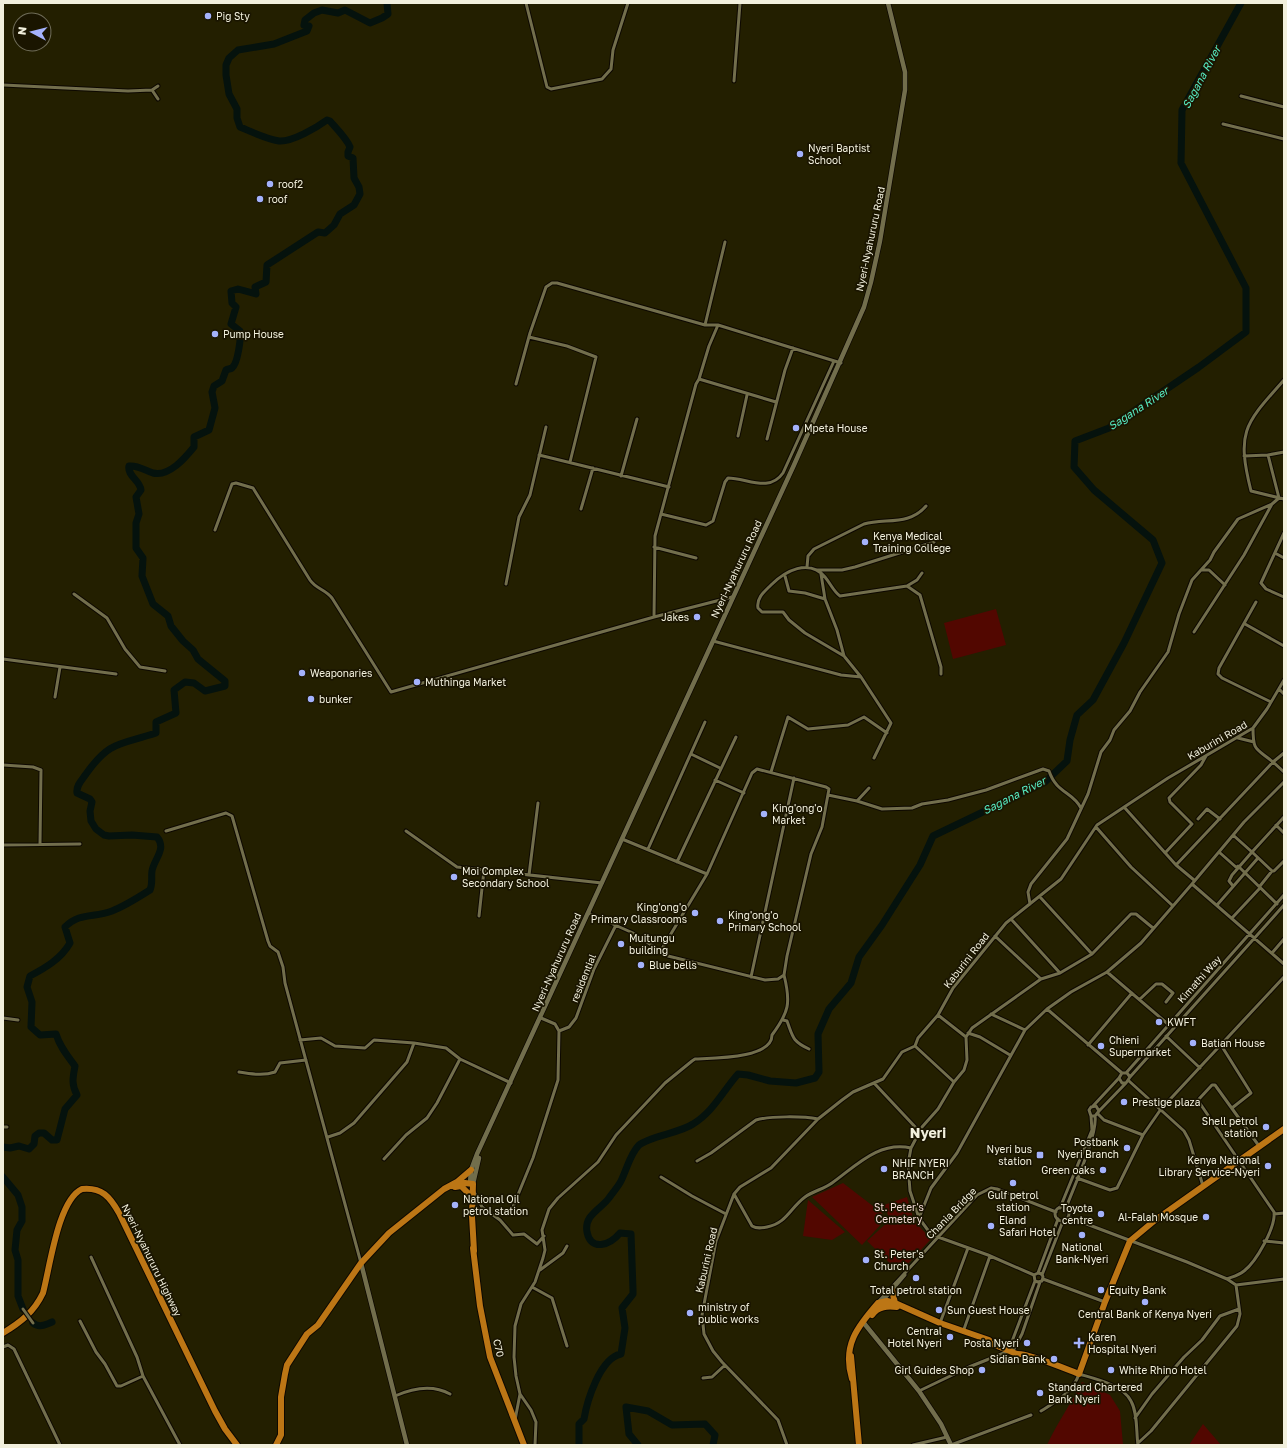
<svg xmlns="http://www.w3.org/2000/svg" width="1287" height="1448" font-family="'Golos Text',sans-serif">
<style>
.green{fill:#520700}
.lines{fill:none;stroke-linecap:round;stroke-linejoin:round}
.river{stroke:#05120d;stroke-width:7}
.street-casing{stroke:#0d0800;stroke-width:5}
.secondary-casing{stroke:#0d0800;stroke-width:6}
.highway-casing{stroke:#0d0800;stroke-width:8}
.street{stroke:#726e4c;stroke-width:3}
.secondary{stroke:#726e4c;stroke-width:4.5}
.highway{stroke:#bc7615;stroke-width:6}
.street-bridge-casing{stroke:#0d0800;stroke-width:5;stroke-linecap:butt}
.street-bridge{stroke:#726e4c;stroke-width:3}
.poi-dot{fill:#a4b2fc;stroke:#1a1500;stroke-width:1.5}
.labels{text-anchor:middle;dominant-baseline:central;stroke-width:3.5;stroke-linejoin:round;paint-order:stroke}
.poi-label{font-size:10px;fill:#f2f0dd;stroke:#1a1500;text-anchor:start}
.street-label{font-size:10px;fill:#f2f0dd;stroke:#1a1500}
.park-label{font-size:10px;fill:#f5ddd8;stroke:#1a1500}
.water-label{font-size:11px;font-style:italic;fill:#57ecc3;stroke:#1a1500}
.district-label{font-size:14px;font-weight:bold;fill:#f2f0dd;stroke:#1a1500}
</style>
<rect width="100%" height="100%" fill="#231f00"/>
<!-- green -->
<path class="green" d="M996,609L1006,645L953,659L944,623Z
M843,1183L882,1213L884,1221L862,1245L812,1197Z
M907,1197L914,1221L931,1239L902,1270H897L867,1241L890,1220L884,1205Z
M808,1200L845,1232L832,1240L803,1236Z
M1082,1382L1110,1395L1120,1411L1123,1445H1047C1057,1423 1071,1404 1082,1382Z
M1203,1424L1221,1445H1189Z"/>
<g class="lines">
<!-- river -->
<path class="river" d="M3,1147L10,1148L19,1146L29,1149L34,1144L35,1136L39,1133H44L52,1140H57L65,1109L77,1095C71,1084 73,1077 75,1066C67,1055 60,1047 56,1034L40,1035L31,1027L32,1002L27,987L30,976C45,968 61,959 70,943L65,927C80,912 94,918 112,911C125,906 139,897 150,890C153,883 151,877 152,871C154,859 167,849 157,837L132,835L109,836L104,835L96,829L91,821L90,811L92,802L90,799L77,793C76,785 82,780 86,774C110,740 120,745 156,733V722L176,713L174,690L185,682L194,683L205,691L225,686V681L198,659L193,650L183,641L171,626L168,616L153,604L142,576L143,558L136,548V523L139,514L136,497L141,490C140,480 127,476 129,466C138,465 144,470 153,473C169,477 185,458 194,447V437L209,430L215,408L212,392L214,386L222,381L226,370C228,369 230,369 232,368C238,363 241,338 240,331L231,324L236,307L232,303L231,291L238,289L256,294L255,287L266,282L267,265L318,232L325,233L334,225L340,214L354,205L360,194L359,187L354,178L353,158L348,156V152L350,147C347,139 336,128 330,121L327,120C316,128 292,142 279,141C266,139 252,132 240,127L237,118V109L229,94L226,75V65L229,58L238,50L274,44L307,31L309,26L304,25L305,20L314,13L322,10L338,13L345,10L370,23L382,18L388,14L387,3
M3,1177L18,1195L22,1207V1221L17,1230L15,1250L18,1260V1296L23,1309
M33,1323C39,1328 45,1325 52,1322
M579,1445V1424L584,1419C587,1401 600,1358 621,1354L625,1328L622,1308L633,1294V1290L631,1234L620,1233C610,1245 591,1252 587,1232C584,1215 600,1210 609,1198C613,1192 618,1187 621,1181C627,1169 630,1154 639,1145C650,1136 680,1133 693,1124C713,1112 723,1091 738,1074L748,1075L770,1081L796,1083L815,1078L819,1072L818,1034L829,1009L851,983L859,957L882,925L920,865L933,836L1045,782L1067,761L1070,740L1077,715L1093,700L1124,643L1162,563L1153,540L1094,490L1074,467L1075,441L1109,428L1199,367L1246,332V288L1181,163L1182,110L1241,3
M638,1445L629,1434L626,1407L648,1411L672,1425L705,1424L715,1435L713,1445"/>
<defs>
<path id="street" d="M526,3L547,87L551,89L602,79L611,69L613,50L628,3
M734,81L740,3
M3,85L128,91L152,90L158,86
M152,90L158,99
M1241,96L1284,107
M1223,124L1284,139
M705,325L725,242
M718,325L709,346L699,379L776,402
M529,337L567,346L596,357L570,462
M1284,380C1245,424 1236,431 1251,491L1284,499
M516,384L530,333L546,287L552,283H557L705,325H718L841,363
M738,436L747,395
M767,439L785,370L793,348
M539,455L669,487
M1244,456L1268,455L1284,452
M621,476L637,419
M581,509L593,468
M661,514L706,525L713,521L725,482L728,478C747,478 769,493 783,473L834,361
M215,530L232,484L236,483L253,488L310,580C316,589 325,589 332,598L391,692L654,617L732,597
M1284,533L1261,583L1266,589L1284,597
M654,547L696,558
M1275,553L1284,558
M807,567L808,556L814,549L864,524C886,518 909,526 926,506
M817,570H842L855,567L934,542
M1203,570H1209L1225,585
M821,574L825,599L837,630L844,656
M785,576L789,591L805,593L825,599
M506,584L519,517L530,495L546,427
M907,586L920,595L941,667V674
M74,594L107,618L125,649L140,667L165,671
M1256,602L1219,668L1218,674L1222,678L1271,702
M654,617L655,536L696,384L699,379
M1245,624L1284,646
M1194,632L1244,555L1272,504L1279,498L1268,455
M713,641L841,675L861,677
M3,659L116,674
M1279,689L1284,694
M55,697L60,667
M1253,728C1253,752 1256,748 1273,762L1284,753
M1238,738L1254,742
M691,754L720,768
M874,758L891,723L861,677L844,656L805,633L789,620L783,612H762L758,608C756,598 765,591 771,585C785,571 809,558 825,577C830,583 834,592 840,596L907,586L917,580L922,573
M3,765L33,767L41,770L40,844
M771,772L788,717L808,729L848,725L864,717L887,733
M715,780L744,793
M828,795L857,801L882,809L912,808L922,804L948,800L986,790L1043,769L1049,771C1057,794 1072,791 1081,808
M857,801L869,788
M1124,807L1176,865L1194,880
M1198,819L1207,809L1220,819
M1276,825L1284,833
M1096,827L1131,867L1173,906
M166,831L226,813L232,816L268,941L270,946L278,952L283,967L285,983L302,1046L361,1263
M406,831L457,867L602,883
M1233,835L1252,852L1284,817
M3,845L80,844
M648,849L705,722
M1219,852L1237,868
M1165,853L1192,824L1170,802L1169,798L1201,765L1206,756
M677,862L736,737
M1176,865L1273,762L1284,772
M1238,866L1277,904
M529,875L538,803
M1192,884L1244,822L1284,782
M1233,886L1229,881L1232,875L1252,852L1272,871H1274L1284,861
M1260,886L1272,871
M1040,897L1092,954
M1030,904L1028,892L1031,884L1067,839L1088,794L1101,752L1110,740L1114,730L1130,711L1140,692L1168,652L1179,614L1192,580L1210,560L1214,552L1238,519L1272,504
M1217,905L1258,858
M588,913L633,933L668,956L765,980L778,979L784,975L787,956L811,854L822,827L829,789L826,787L757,769L752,773L707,874L622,839
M479,916L484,870
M1232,918L1260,888
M1011,919L1060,973
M995,936L1041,979
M660,952L707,874
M1272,953L1284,939
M1107,972L1169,1025
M751,977L794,778
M1140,999L1156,984H1162L1173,993L1166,1002
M1047,1009L1122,1073
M991,1014L1025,1030
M938,1015L966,1037
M3,1018L18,1020
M783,1020L787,1021C793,1037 792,1041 809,1049
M559,1031L569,1027L576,1018L594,969L616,925
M968,1033L980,1037L1010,1055
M1166,1036L1200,1068
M300,1040L321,1038L335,1046L365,1048L374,1040L414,1043
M1088,1045L1132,993
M1221,1045L1251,1093L1232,1108
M915,1046L954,1082
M239,1072C251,1074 264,1076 275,1072L280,1063L306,1060
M1126,1073L1284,895
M1130,1077L1284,905
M1129,1081L1184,1131L1189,1140L1203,1186
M874,1083L919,1131
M1093,1106L1119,1078L1122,1073H1127L1130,1077L1126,1083H1122L1119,1078
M1099,1111L1126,1083
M1098,1114L1104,1120L1143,1135
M3,1127H7
M328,1137L340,1133L354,1123L407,1062L414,1043L446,1048L460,1059L511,1083
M384,1159L406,1135L427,1118L437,1103L460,1059
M697,1161L711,1153L756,1120C770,1116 803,1116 818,1119
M661,1177L692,1196L726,1214
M1077,1178L1110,1190L1117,1188L1143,1135L1161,1109L1284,977
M474,1192L482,1207L500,1220L513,1235L524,1234L537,1244L544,1236
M734,1194L752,1226C757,1229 762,1228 767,1227C787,1223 790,1208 805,1197C813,1191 824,1189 832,1183C856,1166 878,1141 911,1148
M513,1207L533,1158L558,1080L559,1031L555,1024L541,1018
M1055 1214a7 7 0 1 1 14 0a7 7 0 1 1-14 0Z
M1060,1208L1092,1130L1091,1116L1089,1110L1091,1107L1096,1106L1099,1111L1095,1116H1091
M1066,1208C1073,1189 1098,1134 1095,1116
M1274,1214L1284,1213
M1068,1217L1187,1262L1227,1279L1236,1285L1240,1314L1237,1326L1151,1431L1138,1443
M919,1218L931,1188L957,1153L1025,1030L1047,1009L1071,992L1107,972L1141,943L1192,884L1284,964
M1264,1241L1284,1243
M91,1257L137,1357L143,1376L180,1445
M540,1270L563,1253L567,1246
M1038,1273L1058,1219
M1034,1275L988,1255L938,1237L930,1233L919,1218L910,1191L908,1164L911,1148L922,1127L938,1109L954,1082L964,1070L967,1060L966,1037L972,1028L1041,979L1060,973L1092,954L1131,914H1136L1153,928
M1042,1275L1063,1221
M1043,1279L1105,1302
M1227,1279C1232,1277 1239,1275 1244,1271C1256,1262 1276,1227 1274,1212L1199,1102V1099L1212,1085H1215L1259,1146
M1236,1285L1284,1279
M532,1287L552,1298L567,1346
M879,1301L977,1195L991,1188L997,1189L1056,1212
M883,1301L905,1275
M80,1321L96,1352L105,1364L117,1386H121L143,1376
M940,1323L968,1248
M963,1332L990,1256
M3,1347L8,1345L14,1349L60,1445
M1007,1349L1011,1344L1035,1281L1034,1275L1038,1273L1042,1274L1043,1277L1042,1281L1038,1282L1035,1281
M703,1378L712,1377L725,1365
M919,1391L969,1367L1014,1349L1022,1334L1040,1282
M520,1394L531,1410L536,1422L535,1445
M395,1396C413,1388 432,1384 450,1394
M1041,1411C1057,1401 1073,1392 1079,1374C1096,1379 1123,1385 1131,1401C1138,1414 1136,1432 1138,1445
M1135,1418L1152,1394L1184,1357L1202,1340L1220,1316L1239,1309
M515,1420L520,1394L516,1376L514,1357L515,1326L521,1304L535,1282L543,1258L545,1250L542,1230L549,1209L558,1198L598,1162L616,1135L665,1083L692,1061L695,1059C712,1058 772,1059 772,1035C789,1012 791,1003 784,975
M787,1445L778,1420L722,1362L713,1351L704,1334L702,1315L716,1241L734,1194L740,1187L771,1168L818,1119L842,1100L853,1092L883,1079L902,1052L915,1046L918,1038L938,1015L953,988L1006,923L1061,879L1097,825L1168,778L1253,728L1267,709L1284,680
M913,1445L947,1437
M951,1445L1031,1415"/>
<path id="secondary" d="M470,1183L471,1170L477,1154L794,465L864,307L871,282L880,241L905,90V72L888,3
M473,1184L479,1158
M361,1263L407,1445
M863,1322L919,1391L941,1424L951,1445"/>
<path id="highway" d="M457,1182L471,1170
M455,1187L461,1186L469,1194
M473,1248L480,1306L490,1357L524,1445
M892,1290L895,1303
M872,1315C878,1306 888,1306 897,1307
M3,1333C21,1322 34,1312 43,1293C50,1267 58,1200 82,1189C102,1187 110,1197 119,1213L215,1411L225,1429L237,1445
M986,1340L990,1343L1017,1354C1029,1353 1066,1369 1079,1374L1105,1302L1130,1241L1154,1221L1284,1129
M851,1356L859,1445
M852,1379C842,1346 857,1327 878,1303L887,1301L895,1303L940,1323L989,1340
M276,1445L281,1435V1397L285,1374L287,1365L307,1334L318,1325L361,1263L389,1233L444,1189L457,1182L473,1184L472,1216L474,1251"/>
</defs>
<!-- street casing -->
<use href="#street" class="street-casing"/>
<!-- secondary casing -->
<use href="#secondary" class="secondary-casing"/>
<!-- highway casing -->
<use href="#highway" class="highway-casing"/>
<!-- street -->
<use href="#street" class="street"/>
<!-- secondary -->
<use href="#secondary" class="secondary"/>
<!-- highway -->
<use href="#highway" class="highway"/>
<defs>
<path id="street-bridge" d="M23,1309L33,1323"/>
</defs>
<!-- street-bridge casing -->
<use href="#street-bridge" class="street-bridge-casing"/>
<!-- street-bridge -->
<use href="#street-bridge" class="street-bridge"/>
</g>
<!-- markers -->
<g class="poi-dot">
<circle cx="208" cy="16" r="4"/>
<circle cx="800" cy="154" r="4"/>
<circle cx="270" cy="184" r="4"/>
<circle cx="260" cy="199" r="4"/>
<circle cx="215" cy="334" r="4"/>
<circle cx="796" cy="428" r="4"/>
<circle cx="865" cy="542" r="4"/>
<circle cx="697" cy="617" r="4"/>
<circle cx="302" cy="673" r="4"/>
<circle cx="417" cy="682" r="4"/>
<circle cx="311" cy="699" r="4"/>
<circle cx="764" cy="814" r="4"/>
<circle cx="454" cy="877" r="4"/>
<circle cx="695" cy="913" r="4"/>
<circle cx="720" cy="921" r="4"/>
<circle cx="621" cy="944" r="4"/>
<circle cx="641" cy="965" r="4"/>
<circle cx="1159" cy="1022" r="4"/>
<circle cx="1193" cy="1043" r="4"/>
<circle cx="1101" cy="1046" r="4"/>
<circle cx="1124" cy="1102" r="4"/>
<circle cx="1266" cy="1127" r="4"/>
<circle cx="1127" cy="1148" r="4"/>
<rect x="1036" y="1151" width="8" height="8" rx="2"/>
<circle cx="1268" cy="1166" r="4"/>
<circle cx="884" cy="1169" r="4"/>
<circle cx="1103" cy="1170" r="4"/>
<circle cx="1013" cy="1183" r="4"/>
<circle cx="455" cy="1205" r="4"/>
<circle cx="1101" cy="1214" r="4"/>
<circle cx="1206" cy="1217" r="4"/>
<circle cx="991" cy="1226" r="4"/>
<circle cx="1082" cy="1235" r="4"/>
<circle cx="866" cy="1260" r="4"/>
<circle cx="916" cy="1278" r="4"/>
<circle cx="1101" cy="1290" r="4"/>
<circle cx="1145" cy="1302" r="4"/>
<circle cx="939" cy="1310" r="4"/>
<circle cx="690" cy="1313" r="4"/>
<circle cx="950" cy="1337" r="4"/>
<circle cx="1027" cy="1343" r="4"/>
<path d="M1077 1337h4v4h4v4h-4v4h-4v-4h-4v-4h4z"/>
<circle cx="1054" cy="1359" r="4"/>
<circle cx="982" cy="1370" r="4"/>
<circle cx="1111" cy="1370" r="4"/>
<circle cx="1040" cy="1393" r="4"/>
</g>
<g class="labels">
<!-- poi labels -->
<g class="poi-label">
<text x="216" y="16">Pig Sty</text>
<text x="808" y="148">Nyeri Baptist<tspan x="808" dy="12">School</tspan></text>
<text x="278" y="184">roof2</text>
<text x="268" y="199">roof</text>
<text x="223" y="334">Pump House</text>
<text x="804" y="428">Mpeta House</text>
<text x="873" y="536">Kenya Medical<tspan x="873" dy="12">Training College</tspan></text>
<text x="689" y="617" text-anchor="end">Jakes</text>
<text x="310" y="673">Weaponaries</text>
<text x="425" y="682">Muthinga Market</text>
<text x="319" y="699">bunker</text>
<text x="772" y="808">King'ong'o<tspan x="772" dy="12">Market</tspan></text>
<text x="462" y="871">Moi Complex<tspan x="462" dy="12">Secondary School</tspan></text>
<text x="687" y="907" text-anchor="end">King'ong'o<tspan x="687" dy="12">Primary Classrooms</tspan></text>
<text x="728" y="915">King'ong'o<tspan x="728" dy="12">Primary School</tspan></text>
<text x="629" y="938">Muitungu<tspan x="629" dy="12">building</tspan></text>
<text x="649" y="965">Blue bells</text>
<text x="1167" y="1022">KWFT</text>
<text x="1109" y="1040">Chieni<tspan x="1109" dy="12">Supermarket</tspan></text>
<text x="1201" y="1043">Batian House</text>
<text x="1132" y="1102">Prestige plaza</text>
<text x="1258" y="1121" text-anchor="end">Shell petrol<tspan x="1258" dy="12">station</tspan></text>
<text x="1119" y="1142" text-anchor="end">Postbank<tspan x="1119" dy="12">Nyeri Branch</tspan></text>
<text x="1032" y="1149" text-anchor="end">Nyeri bus<tspan x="1032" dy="12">station</tspan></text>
<text x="1260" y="1160" text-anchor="end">Kenya National<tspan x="1260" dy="12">Library Service-Nyeri</tspan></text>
<text x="892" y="1163">NHIF NYERI<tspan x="892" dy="12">BRANCH</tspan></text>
<text x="1095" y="1170" text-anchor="end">Green oaks</text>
<text x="1013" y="1195" text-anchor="middle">Gulf petrol<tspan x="1013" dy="12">station</tspan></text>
<text x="463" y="1199">National Oil<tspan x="463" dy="12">petrol station</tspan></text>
<text x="1093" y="1208" text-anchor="end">Toyota<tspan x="1093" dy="12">centre</tspan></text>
<text x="1198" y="1217" text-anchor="end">Al-Falah Mosque</text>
<text x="999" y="1220">Eland<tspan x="999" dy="12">Safari Hotel</tspan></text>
<text x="1082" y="1247" text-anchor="middle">National<tspan x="1082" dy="12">Bank-Nyeri</tspan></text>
<text x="874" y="1254">St. Peter's<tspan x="874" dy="12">Church</tspan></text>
<text x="916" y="1290" text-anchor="middle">Total petrol station</text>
<text x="1109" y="1290">Equity Bank</text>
<text x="698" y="1307">ministry of<tspan x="698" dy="12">public works</tspan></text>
<text x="947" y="1310">Sun Guest House</text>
<text x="1145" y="1314" text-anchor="middle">Central Bank of Kenya Nyeri</text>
<text x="942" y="1331" text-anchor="end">Central<tspan x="942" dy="12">Hotel Nyeri</tspan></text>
<text x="1088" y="1337">Karen<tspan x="1088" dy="12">Hospital Nyeri</tspan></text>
<text x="1019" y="1343" text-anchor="end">Posta Nyeri</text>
<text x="1046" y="1359" text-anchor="end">Sidian Bank</text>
<text x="974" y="1370" text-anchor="end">Girl Guides Shop</text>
<text x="1119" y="1370">White Rhino Hotel</text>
<text x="1048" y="1387">Standard Chartered<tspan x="1048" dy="12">Bank Nyeri</tspan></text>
</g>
<!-- street labels -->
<g class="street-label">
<text transform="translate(870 239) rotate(-78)">Nyeri-Nyahururu Road</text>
<text transform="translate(736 569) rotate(-65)">Nyeri-Nyahururu Road</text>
<text transform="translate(1217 740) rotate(-30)">Kaburini Road</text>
<text transform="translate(966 960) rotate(-52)">Kaburini Road</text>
<text transform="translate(556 962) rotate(-66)">Nyeri-Nyahururu Road</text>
<text transform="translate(583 978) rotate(-68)">residential</text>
<text transform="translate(1199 979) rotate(-48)">Kimathi Way</text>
<text transform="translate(951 1213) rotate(-46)">Chania Bridge</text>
<text transform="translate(152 1260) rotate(64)">Nyeri-Nyahururu Highway</text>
<text transform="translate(706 1260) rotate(-77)">Kaburini Road</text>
<text transform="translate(499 1348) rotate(77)">C70</text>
</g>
<!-- park labels -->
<g class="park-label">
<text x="899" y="1207">St. Peter's<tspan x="899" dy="12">Cemetery</tspan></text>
</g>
<!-- water labels -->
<g class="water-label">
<text transform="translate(1201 77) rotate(-62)">Sagana River</text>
<text transform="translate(1138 408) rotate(-33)">Sagana River</text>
<text transform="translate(1014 795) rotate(-27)">Sagana River</text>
</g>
<!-- district labels -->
<g class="district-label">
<text x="928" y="1132">Nyeri</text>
</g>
</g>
<!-- border -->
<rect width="1287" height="1448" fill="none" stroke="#f2f0dd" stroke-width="8"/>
<!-- north arrow -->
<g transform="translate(32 32) rotate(277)"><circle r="19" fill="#1a1500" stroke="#706d58"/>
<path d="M0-3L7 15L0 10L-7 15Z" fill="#a4b2fc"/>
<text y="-6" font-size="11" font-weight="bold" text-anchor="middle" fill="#f2f0dd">N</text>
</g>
</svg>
